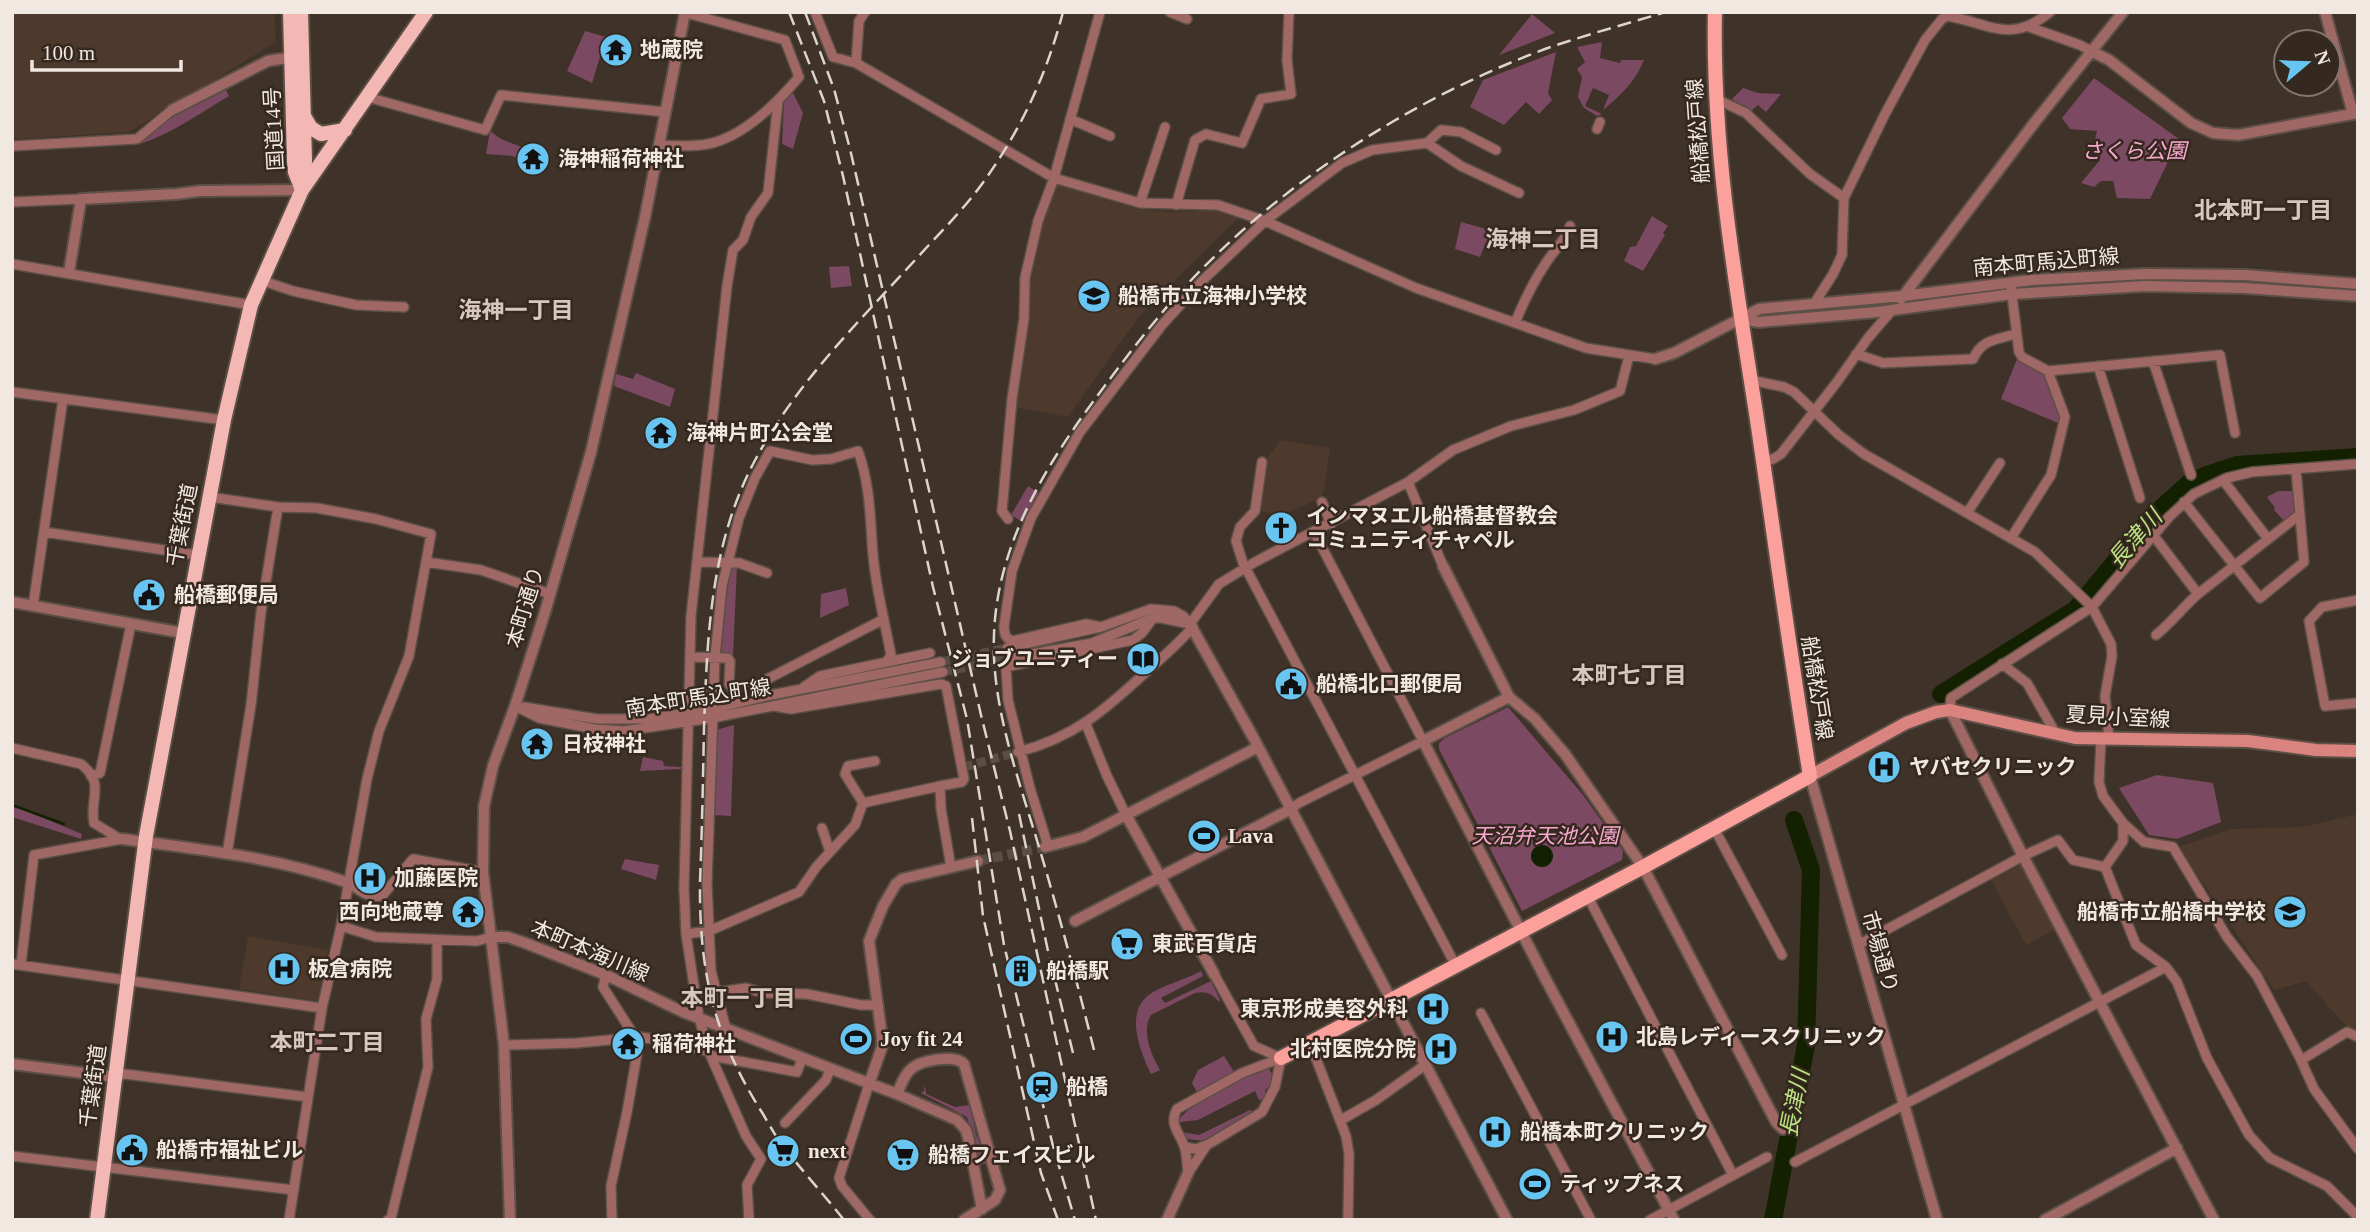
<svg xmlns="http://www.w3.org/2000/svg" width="2370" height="1232" font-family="'Times New Roman','Noto Sans JP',serif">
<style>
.built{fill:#4d3a2c}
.green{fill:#7c4963}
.water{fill:#142100}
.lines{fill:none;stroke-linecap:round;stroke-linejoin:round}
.stream{stroke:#142100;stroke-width:2.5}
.river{stroke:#142100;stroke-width:18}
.minor-tunnel{stroke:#5a4d44;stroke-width:9;stroke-dasharray:9 4.5;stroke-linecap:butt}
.tertiary-tunnel{stroke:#5a4d44;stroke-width:10;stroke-dasharray:10 5;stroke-linecap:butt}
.minor-casing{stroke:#5b4f46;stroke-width:12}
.tertiary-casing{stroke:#5b4f46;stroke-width:14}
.secondary-casing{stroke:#5b4f46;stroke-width:16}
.primary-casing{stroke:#5b4f46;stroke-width:18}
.trunk-casing{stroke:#5b4f46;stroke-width:18}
.minor{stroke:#a06864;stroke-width:9}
.tertiary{stroke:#a06864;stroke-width:10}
.secondary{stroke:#db837e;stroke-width:12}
.primary{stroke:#fba09a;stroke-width:14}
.trunk{stroke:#f4b8b4;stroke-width:14}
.rail{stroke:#ddd5cd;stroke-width:2.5;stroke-dasharray:14 7;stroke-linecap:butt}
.labels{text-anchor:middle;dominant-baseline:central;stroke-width:5;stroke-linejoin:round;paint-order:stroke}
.poi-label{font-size:21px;font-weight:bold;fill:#f0e8e1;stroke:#35281e;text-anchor:start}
.street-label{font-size:21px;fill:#f0e8e1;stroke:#35281e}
.park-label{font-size:21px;font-style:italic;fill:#f9a9d0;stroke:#35281e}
.neighbourhood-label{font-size:23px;font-weight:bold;fill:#d8c7bb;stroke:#35281e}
.water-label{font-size:23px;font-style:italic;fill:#b9e280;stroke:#35281e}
</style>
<rect width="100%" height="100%" fill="#3f3228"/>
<!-- built -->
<path class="built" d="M12,12H274L276,42L129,132L12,139Z
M1059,185L1137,209L1175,212L1223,210L1240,216L1140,315L1068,417L1015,407L1029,277L1042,222L1054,187Z
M1280,440L1330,448L1324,491L1319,502L1313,501L1281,516L1258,510L1265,462Z
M2358,814V1032L2347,1027L2306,981L2274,990L2179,847L2230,829L2303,827Z
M2022,864L2056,929L2026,945L1991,880Z
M248,936L328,950L319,1001L239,989Z"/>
<!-- green -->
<path class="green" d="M1532,14L1555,33L1499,55Z
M585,31L606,37L592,83L567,71Z
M1602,42L1600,58L1620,63L1621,60H1644C1635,82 1621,95 1603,110L1609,95L1593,88L1585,106L1602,114L1597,116L1584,108L1578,97L1582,77L1577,69L1585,62L1577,47Z
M1556,52L1548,93L1552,100L1539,114L1526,102L1504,125L1470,107L1483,80Z
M2094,78L2179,139L2150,199L2117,198L2113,181H2101L2094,187L2081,183L2100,160L2092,152L2097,131L2070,129L2062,118Z
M225,88L229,96C200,113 173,133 140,144C169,116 190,106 225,88Z
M1743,88L1758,93L1781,94L1766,112L1758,105L1750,112L1732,99Z
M792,91L803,113L793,149L782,144L784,100Z
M490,131L501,139L532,151L528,162L512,156L486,154Z
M1652,216L1668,226L1663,233L1665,235L1643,271L1624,261L1630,247L1636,246Z
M1461,222L1497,232L1483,249L1480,257L1455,249Z
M849,266L852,286L831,288L829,267Z
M2017,359L2046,373L2060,415L2058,423L2001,399Z
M636,373L675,389L670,407L614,386L616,374L633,379Z
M1028,486L1039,493L1023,522L1011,515Z
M2278,491H2293L2298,514L2285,522L2274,510L2275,508L2267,497Z
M733,564L737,565L733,656L721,655L727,587Z
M846,588L849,605L820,618L821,594Z
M1508,707L1583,795L1623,851L1622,860L1522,911L1439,749V743L1445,738Z
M734,725L731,816L714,815L716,730Z
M643,757L663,761L664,766L681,767V769L640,771Z
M2157,775L2213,783L2221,822L2177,839L2149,835L2119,788Z
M12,805L82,834L81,839L12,817Z
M625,859L659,865L656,880L621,869Z
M1201,971L1203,976L1161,998L1165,1003L1211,981L1220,1000L1219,1002C1212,993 1205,991 1195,993L1151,1015C1141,1031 1151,1055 1160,1070L1151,1074C1140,1051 1124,1012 1150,994C1165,984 1185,980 1201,971Z
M1224,1056L1239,1080L1256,1071L1260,1073L1261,1068L1268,1066L1275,1081L1265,1090V1099L1259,1100L1255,1091L1198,1120L1180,1122L1179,1119L1189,1109L1215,1094L1201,1100L1192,1083L1198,1070Z
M925,1085L926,1094L955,1107L970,1105L976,1135L990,1162L980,1165L967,1117L921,1093L924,1091Z
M1250,1110L1254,1114L1206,1141L1185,1139L1181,1132L1199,1135Z"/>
<!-- water -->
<path class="water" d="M1531 856a11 11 0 1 1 22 0a11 11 0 1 1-22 0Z"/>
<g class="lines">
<!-- stream -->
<path class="stream" d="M12,805L64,824
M1529,828L1537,846"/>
<!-- river -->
<path class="river" d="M1941,694L2076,609L2155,514L2188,484L2207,475L2237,465L2358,457
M1773,1220L1806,1045L1811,870L1794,820"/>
<!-- minor-tunnel -->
<path class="minor-tunnel" d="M941,662L1007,648
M943,672L1010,658
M964,767L1018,752"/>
<!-- tertiary-tunnel -->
<path class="tertiary-tunnel" d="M978,861L1045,847"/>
<defs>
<path id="minor" d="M815,12L833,57L856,63L1054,178L1140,203L1218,205L1265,221L1416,288L1586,348L1655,359
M1170,12L1187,19
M2029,27L2080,45L2093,52
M856,63L859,21L865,12
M367,97L485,130L501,95L665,112
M1716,99L1746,113L1810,174L1844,198
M1070,119L1110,136
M1597,129L1600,122
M1427,143L1461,166L1519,193
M659,145C675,146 692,147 708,144C743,137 777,103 799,77L785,40L683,12
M12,146L137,139L172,110
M12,202L81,199
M1140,203L1165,127
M1176,205L1195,140L1206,134L1242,143L1261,99L1291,94L1287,60L1289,12
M12,264L251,305
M260,280L293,291L356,305L404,307
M2011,287L2019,352L2022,357L2048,371L2220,355L2235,433
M1814,304L1833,274L1842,255L1844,198L1885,114L1925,40L1942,19L1947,16C1990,23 2010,45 2050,12
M1515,323C1524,301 1533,282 1546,263C1554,250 1566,240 1570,226
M1856,354L1883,363L1973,359C1982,339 1996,340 2015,334
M2153,361L2191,475
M2098,366L2140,498
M1750,380L1784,387L1794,392L1839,435L1864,454L2035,552L2092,607L2111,644L2112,656L2105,696L2109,739
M12,392L224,420
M1762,461L1773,459L1781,454L1837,382L1868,338L1893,309
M1262,462L1255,511L1240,527L1236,541L1243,563L1456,966
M2223,480L2268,539
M1408,482L1443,566
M210,497L278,507L317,508L376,519L431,534L409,656L379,731L367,779L341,926L322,1008L289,1220
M1322,502L1331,524
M2184,502L2260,598L2304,562L2296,469
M1967,513L2000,463
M1008,519L1002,511L1012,399L1024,319L1025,278L1038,221L1054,178L1100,12
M44,532L197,555
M2154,536L2198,594
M2011,538L2051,475L2065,417L2048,371
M426,562L481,570L550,594
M698,562L739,563L767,573
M2358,600L2322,607L2309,621L2325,706L2358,703
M33,606L63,399
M1190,624L1219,584L1255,562L1408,482L1453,450L1511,426L1574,410L1620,391L1629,356
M1101,627L1086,624L1012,641C1005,638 1004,633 1004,626L1012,571L1031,518L1080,432L1162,325L1202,281L1265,221L1342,163L1372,150L1427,143L1441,130L1461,132L1496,150
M2156,635C2172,622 2183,607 2198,594L2299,515
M1007,648L1101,627L1151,609L1174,611L1183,616L1190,624
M690,657L728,658L730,661L729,684L732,688L752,687L884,619
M1010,658L1092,643L1153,618H1161L1190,624
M2002,664L2027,683L2056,734
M804,687L820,676L930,653
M515,706L539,718L595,729L624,731L712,718L943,672
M774,706L791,709L941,684L946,686L964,779L962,782L940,786
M524,707L597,719H648L713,709L771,695L941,662
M1950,710L1951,698L2092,607L2169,517L2194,494L2227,478L2252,472L2358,464
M1086,724L1107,776L1125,813
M2101,739L2099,782L2103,796L2123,823V841L2105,867
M12,748L81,764C106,784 89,798 94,823L120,839
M1018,752C1073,738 1105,710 1146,672C1162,658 1179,643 1193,627
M91,776L100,773L131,624
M863,803L845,774L848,766L875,761
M1291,809L1299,803L1423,741L1314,532
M2123,823L2144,842L2173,847L2227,937L2257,976L2300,1058L2303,1059L2347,1032L2358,1037
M822,828L830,852
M1714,828L1782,955
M1048,846L1030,788L1008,700L1006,667L1133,640L1142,633L1153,618
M227,854L251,705L261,612L278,507
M2105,867L2136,945L2166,967L2177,982L2207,1058L2249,1135L2270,1158L2327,1186L2358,1217
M349,883C358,890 370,899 382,896L413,859L483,872
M1587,895L1733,1175
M341,926L376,937L477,941L491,937
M686,934L709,931L799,892L817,866L855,825L863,803L940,786L941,809L951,867
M1858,945L2023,856L2058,840L2073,860L2105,867
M12,964L322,1008
M21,964L34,855L122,839
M1214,974L1254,1046L1281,1058
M606,975L603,987L635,1037
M719,992L746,988L764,993L807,994L861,1005H878
M1481,1013L1591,1220
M726,1029L711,971L707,884L715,657L722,586L739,518L755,478L770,451L812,460L831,459L858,451C869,481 870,511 872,542C874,580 884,618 891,655L887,661
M1310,1043L1346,1136L1349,1154L1348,1220
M504,1045L577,1043L640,1037
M712,1056L797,1072L802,1059
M2300,1058L2314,1089L2358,1149
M116,1077L125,1074L308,1097
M869,1084L839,1178L842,1186L870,1220
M1341,1120L1376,1100L1425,1065
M785,1123L826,1080L830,1069
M1185,1147L1196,1149L1207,1145L1262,1112L1275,1087L1281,1058
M12,1156L294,1190
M1795,1162L2166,967
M1189,1172L1206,1146
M1188,1173C1187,1165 1187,1156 1185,1149C1181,1133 1168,1126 1177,1109L1242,1073L1281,1058
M388,1220L391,1218L428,1067L426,1019L437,979V941
M612,1220L611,1186L627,1112L640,1037L675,1042L709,1052
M749,1220L747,1185L761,1159L746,1136L709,1052L699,1018L686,934L684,889L691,616L727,286L733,250L743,240L751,217L768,193L778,102
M1650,1220L1767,1157"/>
<path id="tertiary" d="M2325,12L2353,114
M2093,52L2109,60L2191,123L2213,133L2238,135L2358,113
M172,110L268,61L299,56
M69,272L81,199L176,194L200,191L302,190
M1901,299L2035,122L2123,12
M1741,319L1759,322L1877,312L2012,294L2145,286L2244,288L2358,296
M1655,359L1674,353L1759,309L1903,296L2032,280L2145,274L2245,275L2358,284
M1443,566L1509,697L1535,719L1565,754L1643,867L1776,1122L1783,1129
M12,602L183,633
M1190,624L1253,737L1507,1220
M1509,697L1423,741L1544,976L1674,1220
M1950,710L2023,856L2214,1220
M1810,776L1937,1220
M1125,813L1214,974
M122,839C198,849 276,857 349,883
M1045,847L1083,837L1258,747
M1075,921L1291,809
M491,937H508L528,944L606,975L683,1012L897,1094L957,1120L966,1130L968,1137L982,1209
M12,1064L116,1077
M869,1084L882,1047V1037L869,941L883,906L896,884L902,879L978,861
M897,1094C901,1085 904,1075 911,1069C921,1060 955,1054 964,1064L1000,1190L995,1200L964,1220
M510,1220L504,1045L483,872L484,806L493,766L515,706L545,612L591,452L645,217L685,12
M1167,1220L1188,1173
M2045,1220L2177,1148"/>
<path id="secondary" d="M1810,776L1906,723L1936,712L1950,710L2075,738L2248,741L2316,750L2358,751"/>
<path id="primary" d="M1281,1058L1643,867L1810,776C1790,655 1774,534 1756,413C1735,280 1712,147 1715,12"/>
<path id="trunk" d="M290,12L294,161L295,172L302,190
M301,12L305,161L302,185
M304,116L311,128L321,134L345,130
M97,1220L146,836L224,420L251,305L302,190L426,12"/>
</defs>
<!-- minor casing -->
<use href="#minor" class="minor-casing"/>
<!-- tertiary casing -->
<use href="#tertiary" class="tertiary-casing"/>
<!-- secondary casing -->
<use href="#secondary" class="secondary-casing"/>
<!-- primary casing -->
<use href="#primary" class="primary-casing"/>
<!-- trunk casing -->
<use href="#trunk" class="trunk-casing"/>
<!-- minor -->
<use href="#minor" class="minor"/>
<!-- tertiary -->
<use href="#tertiary" class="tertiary"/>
<!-- secondary -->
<use href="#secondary" class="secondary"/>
<!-- primary -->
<use href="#primary" class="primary"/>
<!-- trunk -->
<use href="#trunk" class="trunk"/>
<!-- rail -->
<path class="rail" d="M789,12L824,101L843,176L933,587L967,719L1004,945L1053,1146L1075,1220
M805,12L834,89L850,149L981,715L1010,831L1096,1220
M1019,814L1048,951L1073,1053
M972,818L983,916L1041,1173L1058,1220
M1094,1050C1077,982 1059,914 1039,847C1019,780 991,706 994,635C997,545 1045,466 1098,395C1124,360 1151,324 1181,291C1279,184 1409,100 1545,49C1585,35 1626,24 1666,12
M844,1220C825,1196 805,1174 786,1150C777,1139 770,1126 763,1114C714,1037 699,972 700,882C702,831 703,779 704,728C707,640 710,551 750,470C793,384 863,318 927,247C945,228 963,209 979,188C1019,134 1046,77 1063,12"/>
</g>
<!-- icons -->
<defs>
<symbol id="temple-disc" viewBox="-11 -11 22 22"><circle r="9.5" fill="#68c4f0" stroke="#35281e"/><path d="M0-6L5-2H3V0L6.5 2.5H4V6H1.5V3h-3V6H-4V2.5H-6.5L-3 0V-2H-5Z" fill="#111"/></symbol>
<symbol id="school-disc" viewBox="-11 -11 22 22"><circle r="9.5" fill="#68c4f0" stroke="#35281e"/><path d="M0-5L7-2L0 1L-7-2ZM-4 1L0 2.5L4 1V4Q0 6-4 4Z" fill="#111"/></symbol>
<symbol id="church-disc" viewBox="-11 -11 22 22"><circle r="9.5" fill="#68c4f0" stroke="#35281e"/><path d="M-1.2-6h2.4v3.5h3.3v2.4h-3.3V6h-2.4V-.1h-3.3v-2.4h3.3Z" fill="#111"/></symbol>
<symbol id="civic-disc" viewBox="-11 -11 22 22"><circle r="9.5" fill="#68c4f0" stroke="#35281e"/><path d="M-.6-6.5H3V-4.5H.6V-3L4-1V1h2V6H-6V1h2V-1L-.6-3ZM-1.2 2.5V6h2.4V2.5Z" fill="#111"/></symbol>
<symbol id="library-disc" viewBox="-11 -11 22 22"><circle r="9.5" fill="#68c4f0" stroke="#35281e"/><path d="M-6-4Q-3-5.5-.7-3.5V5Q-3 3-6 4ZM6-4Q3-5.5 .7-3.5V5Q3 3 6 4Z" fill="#111"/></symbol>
<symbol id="hospital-disc" viewBox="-11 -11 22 22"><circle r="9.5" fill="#68c4f0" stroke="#35281e"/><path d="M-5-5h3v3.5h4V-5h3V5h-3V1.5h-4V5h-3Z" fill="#111"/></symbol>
<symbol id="stadium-disc" viewBox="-11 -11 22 22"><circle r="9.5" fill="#68c4f0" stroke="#35281e"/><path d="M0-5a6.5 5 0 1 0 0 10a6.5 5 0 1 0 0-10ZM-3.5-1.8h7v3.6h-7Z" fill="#111"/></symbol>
<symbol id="supermarket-disc" viewBox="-11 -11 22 22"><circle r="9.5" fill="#68c4f0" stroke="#35281e"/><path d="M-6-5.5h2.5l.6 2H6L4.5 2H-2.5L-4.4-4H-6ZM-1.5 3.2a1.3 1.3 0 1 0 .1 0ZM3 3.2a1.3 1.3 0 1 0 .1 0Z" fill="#111"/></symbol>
<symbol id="building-disc" viewBox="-11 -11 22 22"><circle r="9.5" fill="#68c4f0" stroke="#35281e"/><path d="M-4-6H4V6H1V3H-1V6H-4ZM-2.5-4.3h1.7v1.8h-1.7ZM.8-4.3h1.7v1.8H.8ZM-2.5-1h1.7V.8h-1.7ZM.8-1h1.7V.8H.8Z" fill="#111"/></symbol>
<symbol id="station-disc" viewBox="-11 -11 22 22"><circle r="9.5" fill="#68c4f0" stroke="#35281e"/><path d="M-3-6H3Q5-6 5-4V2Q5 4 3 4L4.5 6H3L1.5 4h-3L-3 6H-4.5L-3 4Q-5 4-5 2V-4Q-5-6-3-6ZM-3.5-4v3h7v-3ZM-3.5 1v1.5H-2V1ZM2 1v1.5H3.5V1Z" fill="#111"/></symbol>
</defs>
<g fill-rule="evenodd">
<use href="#temple-disc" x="597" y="31" width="38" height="38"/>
<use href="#temple-disc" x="514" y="140" width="38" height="38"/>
<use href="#school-disc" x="1075" y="277" width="38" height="38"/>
<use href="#temple-disc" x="642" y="414" width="38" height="38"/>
<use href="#church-disc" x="1262" y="509" width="38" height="38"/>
<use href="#civic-disc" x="130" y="576" width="38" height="38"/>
<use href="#library-disc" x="1124" y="640" width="38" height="38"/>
<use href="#civic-disc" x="1272" y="665" width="38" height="38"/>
<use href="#temple-disc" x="518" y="725" width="38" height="38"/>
<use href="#hospital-disc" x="1865" y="748" width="38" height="38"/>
<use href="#stadium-disc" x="1185" y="817" width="38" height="38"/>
<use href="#hospital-disc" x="351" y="859" width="38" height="38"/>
<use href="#temple-disc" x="449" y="893" width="38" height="38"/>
<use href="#school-disc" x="2271" y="893" width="38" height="38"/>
<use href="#supermarket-disc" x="1108" y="925" width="38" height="38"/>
<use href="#hospital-disc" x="265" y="950" width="38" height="38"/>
<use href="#building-disc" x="1002" y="952" width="38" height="38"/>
<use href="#hospital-disc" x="1414" y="990" width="38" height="38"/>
<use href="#hospital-disc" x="1593" y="1018" width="38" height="38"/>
<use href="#stadium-disc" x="837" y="1020" width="38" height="38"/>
<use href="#temple-disc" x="609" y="1025" width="38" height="38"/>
<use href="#hospital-disc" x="1422" y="1030" width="38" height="38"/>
<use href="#station-disc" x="1023" y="1068" width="38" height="38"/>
<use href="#hospital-disc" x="1476" y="1113" width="38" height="38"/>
<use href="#civic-disc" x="113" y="1131" width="38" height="38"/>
<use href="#supermarket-disc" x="764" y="1132" width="38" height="38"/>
<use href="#supermarket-disc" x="884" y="1136" width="38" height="38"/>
<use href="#stadium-disc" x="1516" y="1165" width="38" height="38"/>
</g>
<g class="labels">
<!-- poi labels -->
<g class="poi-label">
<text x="640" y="50">地蔵院</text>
<text x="558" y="159">海神稲荷神社</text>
<text x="1118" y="296">船橋市立海神小学校</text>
<text x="686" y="433">海神片町公会堂</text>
<text x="1306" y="516">インマヌエル船橋基督教会<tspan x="1306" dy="24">コミュニティチャペル</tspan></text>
<text x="174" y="595">船橋郵便局</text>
<text x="1118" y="659" text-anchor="end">ジョブユニティー</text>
<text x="1316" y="684">船橋北口郵便局</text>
<text x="562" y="744">日枝神社</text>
<text x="1909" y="767">ヤバセクリニック</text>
<text x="1228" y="836">Lava</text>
<text x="394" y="878">加藤医院</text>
<text x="444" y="912" text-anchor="end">西向地蔵尊</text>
<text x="2266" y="912" text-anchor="end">船橋市立船橋中学校</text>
<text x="1152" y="944">東武百貨店</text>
<text x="308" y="969">板倉病院</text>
<text x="1046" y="971">船橋駅</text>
<text x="1408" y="1009" text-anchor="end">東京形成美容外科</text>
<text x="1636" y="1037">北島レディースクリニック</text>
<text x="880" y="1039">Joy fit 24</text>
<text x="652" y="1044">稲荷神社</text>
<text x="1416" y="1049" text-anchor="end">北村医院分院</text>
<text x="1066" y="1087">船橋</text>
<text x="1520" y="1132">船橋本町クリニック</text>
<text x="156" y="1150">船橋市福祉ビル</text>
<text x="808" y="1151">next</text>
<text x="928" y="1155">船橋フェイスビル</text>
<text x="1560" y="1184">ティップネス</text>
</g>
<!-- street labels -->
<g class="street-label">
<text transform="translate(274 129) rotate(-93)">国道14号</text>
<text transform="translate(1698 131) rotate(-94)">船橋松戸線</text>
<text transform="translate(2046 262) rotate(-5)">南本町馬込町線</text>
<text transform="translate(182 525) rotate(-79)">千葉街道</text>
<text transform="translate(525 607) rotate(-73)">本町通り</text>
<text transform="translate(1817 688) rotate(81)">船橋松戸線</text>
<text transform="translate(698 698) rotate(-9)">南本町馬込町線</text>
<text transform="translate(2118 717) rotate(3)">夏見小室線</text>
<text transform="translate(590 951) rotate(23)">本町本海川線</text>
<text transform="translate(1880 952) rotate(74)">市場通り</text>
<text transform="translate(93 1086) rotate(-82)">千葉街道</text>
</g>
<!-- park labels -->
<g class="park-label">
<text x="2134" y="151">さくら公園</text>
<text x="1545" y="836">天沼弁天池公園</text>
</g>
<!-- neighbourhood labels -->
<g class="neighbourhood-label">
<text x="2263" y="210">北本町一丁目</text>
<text x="1543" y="239">海神二丁目</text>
<text x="516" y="310">海神一丁目</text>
<text x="1629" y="675">本町七丁目</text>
<text x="738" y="998">本町一丁目</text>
<text x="327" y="1042">本町二丁目</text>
</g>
<!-- water labels -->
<g class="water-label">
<text transform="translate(2135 539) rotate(-49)">長津川</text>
<text transform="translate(1795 1103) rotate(-79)">長津川</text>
</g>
</g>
<!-- border -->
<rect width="2370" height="1232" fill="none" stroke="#f0e8e1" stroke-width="28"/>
<!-- north arrow -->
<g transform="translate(2307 63) rotate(71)"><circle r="33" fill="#35281e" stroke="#80756c" stroke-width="2"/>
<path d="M0-5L12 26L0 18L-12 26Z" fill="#68c4f0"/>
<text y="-10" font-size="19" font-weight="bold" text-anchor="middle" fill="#f0e8e1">N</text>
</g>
<!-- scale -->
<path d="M32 60v10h149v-10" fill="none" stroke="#f0e8e1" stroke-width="3.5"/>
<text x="42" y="60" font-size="21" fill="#f0e8e1" stroke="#35281e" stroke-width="5" paint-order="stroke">100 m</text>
</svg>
